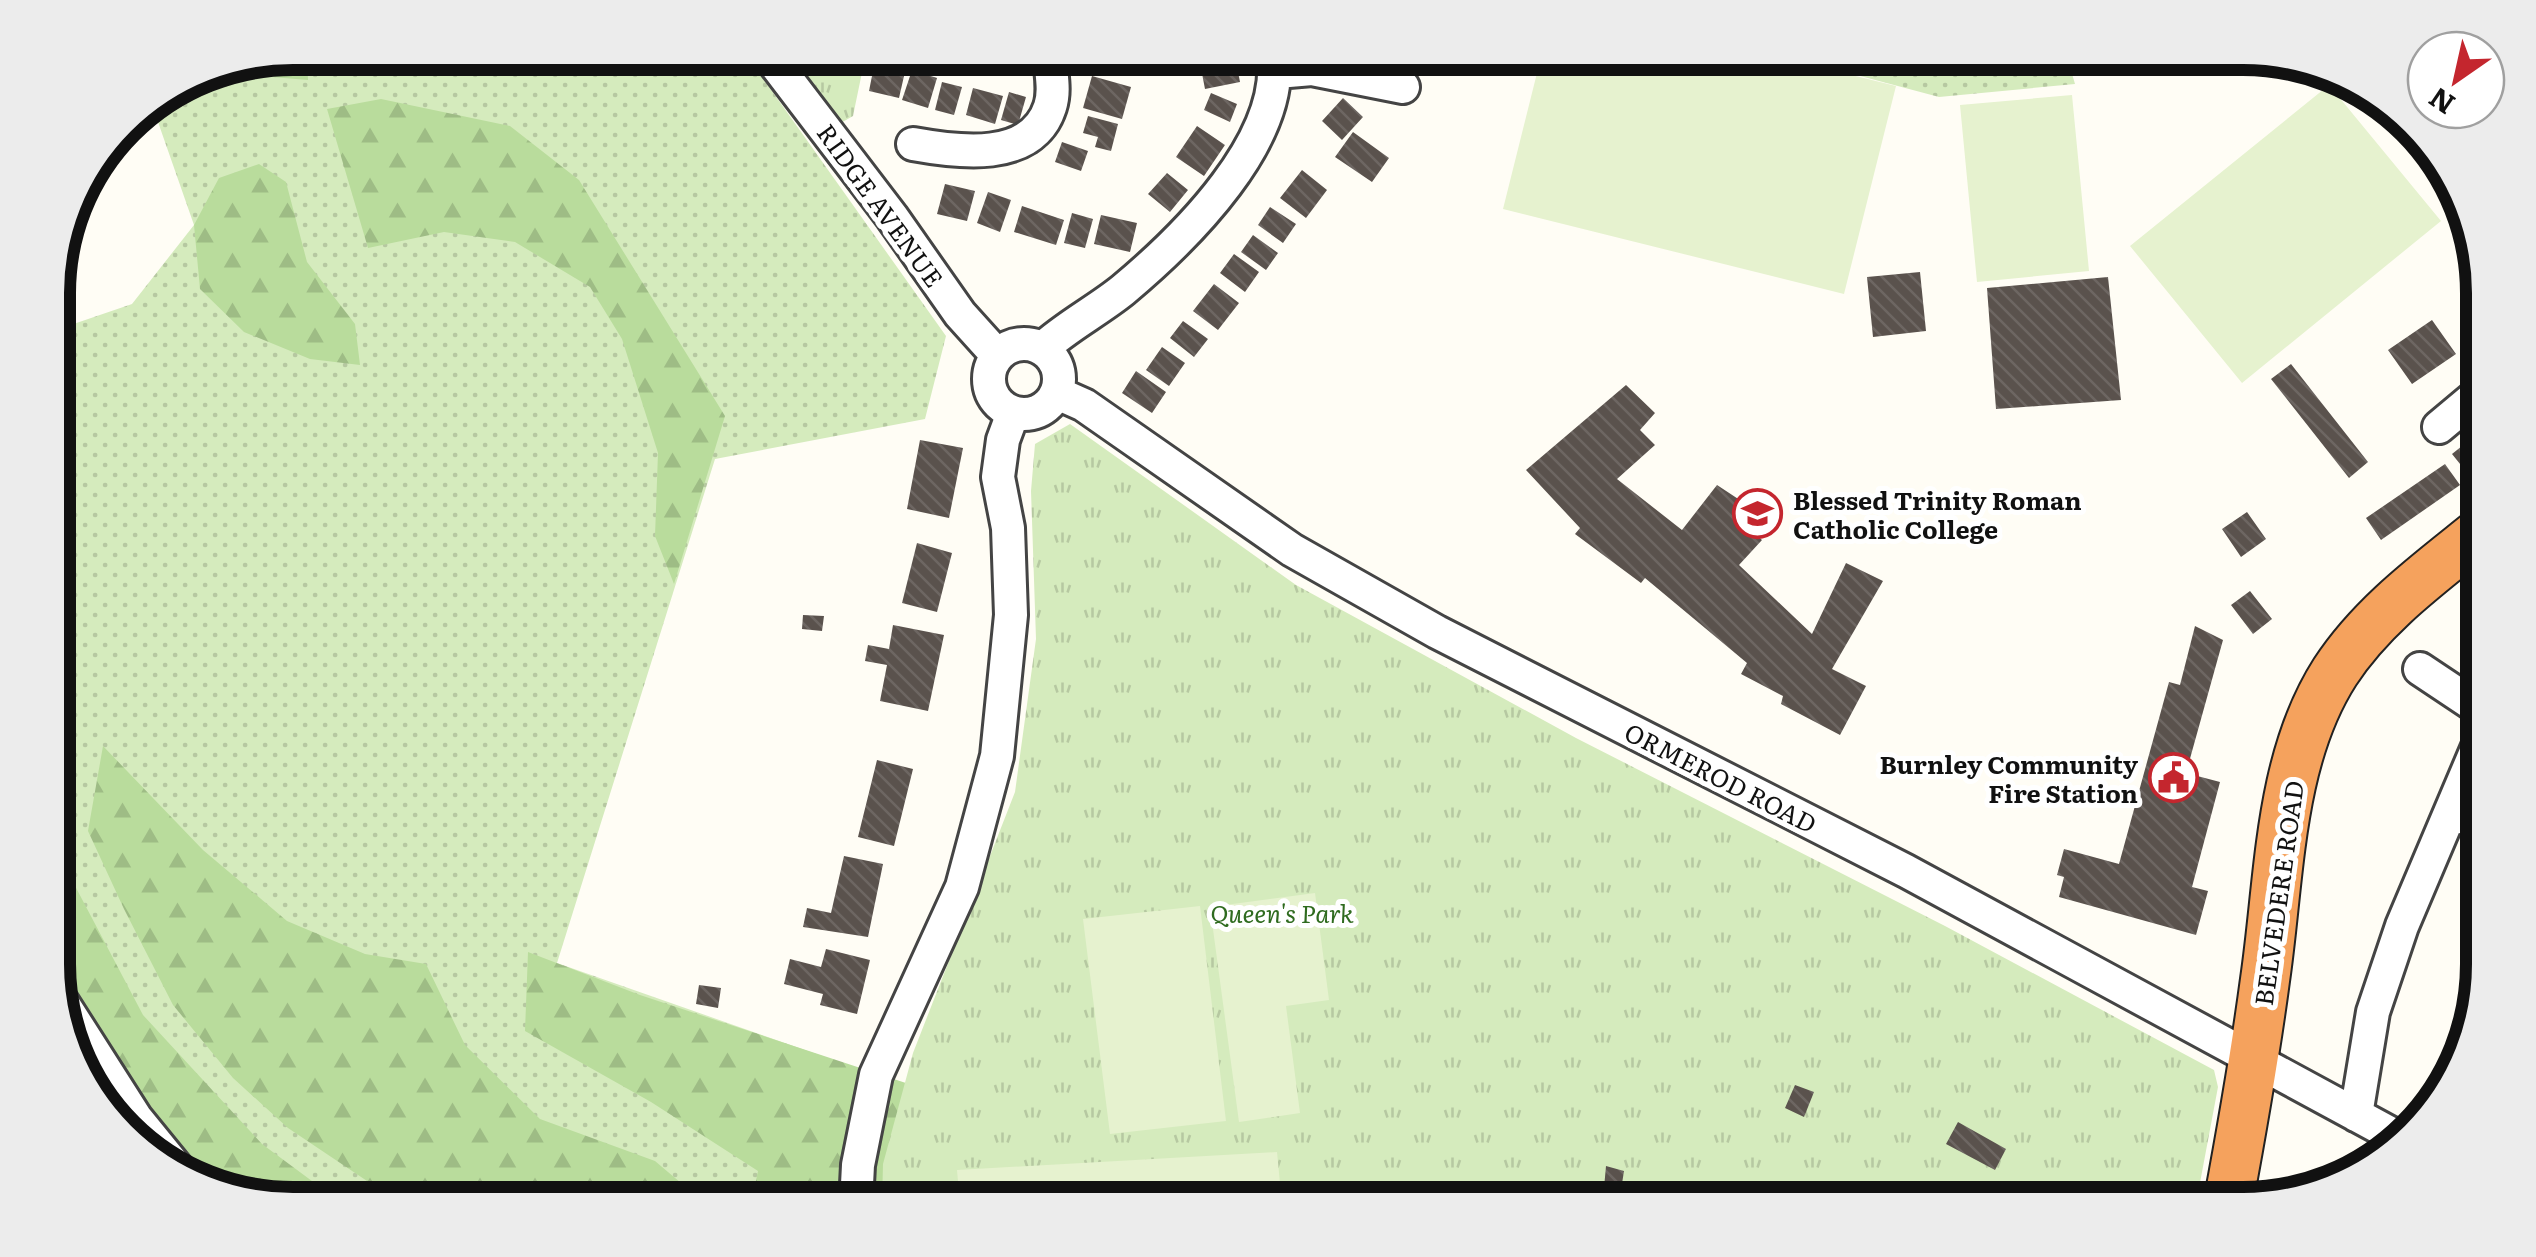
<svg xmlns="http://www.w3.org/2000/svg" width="2536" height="1257" font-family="Literata,serif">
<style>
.grass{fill:url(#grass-dots)}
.forest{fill:url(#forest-firs)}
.park{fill:url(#park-tufts)}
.pitch{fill:#e6f2cf}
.building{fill:url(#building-back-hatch)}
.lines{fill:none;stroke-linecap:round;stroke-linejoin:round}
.minor-casing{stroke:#444;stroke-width:38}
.highway-casing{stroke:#222;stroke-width:52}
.minor{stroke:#fff;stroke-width:32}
.highway{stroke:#f5a25d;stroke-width:48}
.labels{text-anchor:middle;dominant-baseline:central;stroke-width:10;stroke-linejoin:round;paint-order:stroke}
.street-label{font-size:25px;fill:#111;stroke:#fff}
.poi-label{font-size:25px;font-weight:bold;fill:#111;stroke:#fff;text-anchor:start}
.park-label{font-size:25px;font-style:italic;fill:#2f6b1f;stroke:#fff}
.rim{fill:none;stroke:#111;stroke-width:12}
</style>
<defs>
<pattern id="grass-dots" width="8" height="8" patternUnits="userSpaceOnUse" patternTransform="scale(2.5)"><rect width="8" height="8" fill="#d5ebbd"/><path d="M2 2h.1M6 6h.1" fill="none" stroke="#b6c8a1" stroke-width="1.8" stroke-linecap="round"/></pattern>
<pattern id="forest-firs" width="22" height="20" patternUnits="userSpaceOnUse" patternTransform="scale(2.5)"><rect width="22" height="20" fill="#b9dc9c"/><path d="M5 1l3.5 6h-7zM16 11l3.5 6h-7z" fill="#9ebc85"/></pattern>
<pattern id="park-tufts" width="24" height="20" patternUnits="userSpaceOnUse" patternTransform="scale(2.5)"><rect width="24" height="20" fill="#d5ebbd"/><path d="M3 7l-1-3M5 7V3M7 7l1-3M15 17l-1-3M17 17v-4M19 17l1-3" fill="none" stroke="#b6c8a1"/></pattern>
<pattern id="building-back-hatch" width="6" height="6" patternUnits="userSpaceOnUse" patternTransform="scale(2.5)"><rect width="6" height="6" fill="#5a524d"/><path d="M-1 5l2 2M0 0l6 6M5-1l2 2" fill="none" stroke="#6d6662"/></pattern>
</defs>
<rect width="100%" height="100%" fill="#fffdf5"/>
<!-- grass -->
<path class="grass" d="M293,52L745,53L946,336L925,419L715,459L557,963L876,1075L861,1204H293L190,1180L55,985L53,331L132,304L194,225L151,102L202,71Z
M1774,53H2066L2075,84L1939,97Z"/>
<!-- forest -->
<path class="forest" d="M293,53H307L308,80L200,71Z
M381,99L510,126L579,180L725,416L674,584L655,536L658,453L622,339L590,287L515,242L444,232L368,248L327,109Z
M259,164L286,182L307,262L355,324L360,365L310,359L244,332L200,289L194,225L219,178Z
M103,746L203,850L287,921L365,954L426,964L465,1045L540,1119L655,1161L694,1194L688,1204H427L373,1185L288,1128L233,1078L173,1005L124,909L88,831Z
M54,846L143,1015L262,1144L343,1204H293L187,1180L102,1110L55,996Z
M528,952L640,995L921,1088L900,1204H751L758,1171L651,1102L525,1031Z"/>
<!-- park -->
<path class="park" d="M766,53H866L853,116L827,131Z
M1070,424L1296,585L1576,738L1945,926L2214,1070L2218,1087L2196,1204H882L883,1164L913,1053L1015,792L1036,639L1031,491L1035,444Z"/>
<!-- pitch -->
<path class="pitch" d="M1542,53H1763L1896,86L1844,294L1503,209Z
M2329,85L2441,221L2242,383L2130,246Z
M2072,95L2089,271L1977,282L1960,105Z
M1315,893L1329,1000L1286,1006L1300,1113L1239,1122L1210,907Z
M1200,906L1226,1121L1110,1134L1083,919Z
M1277,1152L1282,1204H960L957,1170Z"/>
<!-- building -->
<path class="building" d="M1234,52L1240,82L1205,89L1199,58Z
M1350,52H1396L1390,70L1348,56Z
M1409,52H1434L1429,74L1405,68Z
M1439,52H1461L1454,73L1435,67Z
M876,56L907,63L899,98L869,91Z
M912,70L937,78L928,108L902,100Z
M1092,76L1131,87L1122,119L1083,108Z
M942,82L962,87L954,115L935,110Z
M973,88L1003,96L995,124L966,115Z
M1009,92L1026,97L1018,125L1001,120Z
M1211,93L1237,104L1230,122L1204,110Z
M1343,98L1363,117L1342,140L1322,121Z
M1088,116L1118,124L1111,151L1095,147L1098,137L1083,133Z
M1197,126L1225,145L1204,176L1176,157Z
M1353,132L1389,158L1372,182L1335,157Z
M1062,142L1088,151L1081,171L1055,162Z
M1302,170L1327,190L1306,218L1280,198Z
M1167,173L1188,190L1170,212L1148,194Z
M945,184L975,191L967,221L937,214Z
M988,192L1011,200L1000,232L977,223Z
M1022,206L1064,220L1056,245L1014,232Z
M1270,207L1296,224L1283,243L1258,225Z
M1072,213L1093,219L1085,248L1064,243Z
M1101,215L1137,223L1130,252L1094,244Z
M1253,235L1278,253L1266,270L1241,252Z
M1234,254L1259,272L1245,292L1220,273Z
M1920,272L1926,331L1873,337L1867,277Z
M2108,277L2121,400L1996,409L1987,288Z
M1214,284L1239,303L1218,330L1193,311Z
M2432,320L2456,354L2412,384L2388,350Z
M1183,321L1208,339L1194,357L1170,338Z
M1162,347L1185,363L1169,386L1146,370Z
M2291,364L2368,462L2349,478L2271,379Z
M1136,371L1166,392L1152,413L1122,393Z
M1626,385L1655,413L1640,430L1655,445L1617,479L1682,530L1717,485L1758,512L1747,527L1762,540L1739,565L1812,634L1846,563L1883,581L1832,669L1866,686L1840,735L1781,704L1783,696L1741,674L1747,663L1645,578L1641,583L1575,534L1580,528L1526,470Z
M2482,430V464L2468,474L2452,454Z
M920,440L963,448L949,518L907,509Z
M2445,464L2460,485L2381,540L2366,518Z
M2247,512L2266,539L2241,557L2222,529Z
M917,543L952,553L937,612L902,603Z
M2250,591L2272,619L2253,634L2231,605Z
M803,615L824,616L822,631L802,629Z
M893,625L944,635L928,711L880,701L887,665L865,661L868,645L889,649Z
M2195,626L2223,640L2186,773L2220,782L2192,887L2208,891L2196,935L2059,897L2064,877L2057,875L2064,849L2119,864L2169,682L2180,685Z
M877,760L913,769L894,846L858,837Z
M844,856L883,864L868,937L803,927L807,908L831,913Z
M826,949L870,960L857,1014L820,1005L823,994L784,984L790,959L821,967Z
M699,985L721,988L718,1008L696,1004Z
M1795,1085L1814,1092L1804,1117L1785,1108Z
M1958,1122L2006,1149L1995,1170L1946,1144Z
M1606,1166L1624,1171L1621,1190L1604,1188Z"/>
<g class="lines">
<defs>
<path id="minor" d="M766,52L892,217L960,314L997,355
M1277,72L1312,69L1403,87
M913,144C957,152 1032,163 1050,107C1056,89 1050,71 1050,52
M989 379a35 35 0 1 1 70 0a35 35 0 1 1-70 0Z
M1042,349C1067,326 1097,311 1123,290C1184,239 1287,139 1273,52
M1057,393L1084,405L1292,550L1437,632L1906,871L2399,1138
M2439,427L2482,391
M2420,669L2483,711
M2453,812L2483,827
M55,991L136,1118L184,1177
M2356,1115L2373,1012L2402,926L2483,735
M856,1204L858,1165L876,1075L962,887L997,756L1011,615L1008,528L998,477L1003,440L1013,413"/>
<path id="highway" d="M2228,1204C2242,1129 2255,1055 2265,980C2280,878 2278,761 2335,672C2372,615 2430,573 2482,531"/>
</defs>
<!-- minor casing -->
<use href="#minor" class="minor-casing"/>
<!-- highway casing -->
<use href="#highway" class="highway-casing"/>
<!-- minor -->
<use href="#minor" class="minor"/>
<!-- highway -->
<use href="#highway" class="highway"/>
</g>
<!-- icons -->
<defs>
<symbol id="school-ring" viewBox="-11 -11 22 22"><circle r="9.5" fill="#fff" stroke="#c4262e" stroke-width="1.5"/><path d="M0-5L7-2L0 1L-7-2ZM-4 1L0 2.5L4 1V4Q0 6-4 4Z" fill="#c4262e"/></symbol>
<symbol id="civic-ring" viewBox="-11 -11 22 22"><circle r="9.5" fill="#fff" stroke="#c4262e" stroke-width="1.5"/><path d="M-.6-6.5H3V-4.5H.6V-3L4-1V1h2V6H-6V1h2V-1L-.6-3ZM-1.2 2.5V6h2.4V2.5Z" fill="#c4262e"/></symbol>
</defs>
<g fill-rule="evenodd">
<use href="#school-ring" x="1730" y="486" width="55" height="55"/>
<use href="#civic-ring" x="2146" y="750" width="55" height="55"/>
</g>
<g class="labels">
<!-- street labels -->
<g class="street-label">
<text transform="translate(881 205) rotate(54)">RIDGE AVENUE</text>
<text transform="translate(1721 777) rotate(27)">ORMEROD ROAD</text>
<text transform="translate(2278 893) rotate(-82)">BELVEDERE ROAD</text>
</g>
<!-- poi labels -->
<g class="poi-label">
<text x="1793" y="499">Blessed Trinity Roman<tspan x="1793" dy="29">Catholic College</tspan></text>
<text x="2138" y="763" text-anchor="end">Burnley Community<tspan x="2138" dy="29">Fire Station</tspan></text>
</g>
<!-- park labels -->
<g class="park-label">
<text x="1282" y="912">Queen's Park</text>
</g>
</g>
<!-- crop -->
<path d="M0 0H2536V1257H0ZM293 70H2243A223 223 0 0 1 2466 293V964A223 223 0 0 1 2243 1187H293A223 223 0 0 1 70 964V293A223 223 0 0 1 293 70Z" fill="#ececec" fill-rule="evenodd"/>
<path class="rim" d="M293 70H2243A223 223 0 0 1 2466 293V964A223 223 0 0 1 2243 1187H293A223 223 0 0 1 70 964V293A223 223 0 0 1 293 70Z"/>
<!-- north arrow -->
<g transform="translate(2456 80) rotate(214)"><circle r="48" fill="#ffffff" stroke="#a0a0a0" stroke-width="2.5"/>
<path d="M0-8L18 38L0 25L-18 38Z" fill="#c4262e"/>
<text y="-15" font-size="28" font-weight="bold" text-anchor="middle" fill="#111111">N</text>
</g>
</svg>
